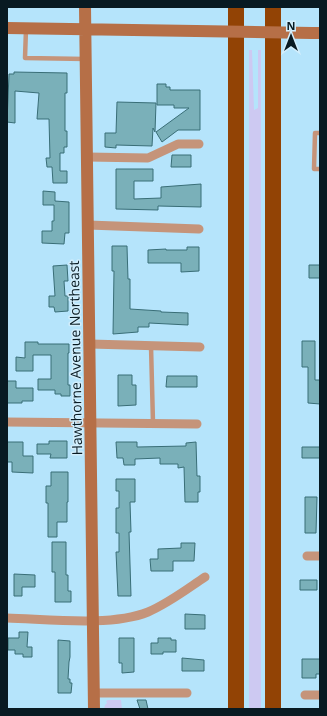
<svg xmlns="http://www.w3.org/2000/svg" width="327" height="716" font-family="'Open Sans',sans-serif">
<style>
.green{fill:#cdc9f2}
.building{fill:#7ab0b9;stroke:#396e77}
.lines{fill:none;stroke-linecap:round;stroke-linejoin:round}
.service{stroke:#c5947a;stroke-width:4.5}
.minor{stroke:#c5947a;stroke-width:9}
.secondary{stroke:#b66f47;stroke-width:12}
.motorway{stroke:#924305;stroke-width:16}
.secondary-bridge{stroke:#b66f47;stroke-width:12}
.labels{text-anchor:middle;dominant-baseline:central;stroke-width:3;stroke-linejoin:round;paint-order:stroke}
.street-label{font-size:14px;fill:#081a22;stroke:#d2eefc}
</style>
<rect width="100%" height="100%" fill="#b5e4fb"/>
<!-- green -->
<path class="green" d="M249,50H252L254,110L258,108V50H261V709H249Z
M108,700H121L122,709H104L105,705L107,703L106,701Z"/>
<!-- building -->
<path class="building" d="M14,72L67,73V93H65V131H67V147H64V153H60V171H67V183H53L52,167H47L46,158H50L49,119H37L39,93L15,91V123L7,122L9,74H14Z
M157,84H166V87H170V90H200V130H178L162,142L156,132L189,108H174V105H157Z
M117,102L156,103L155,132L153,128L152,146L116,145V148L105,147V133H116Z
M172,155H191V167H171Z
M116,169H153V181H134V199L161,198V187L201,184V207L158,206V210L116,209Z
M43,191L55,192V201L69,202V233H65L64,244L42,243V231H52V221H54V205H43Z
M112,246H127L128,279H130V309L161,311V312L188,313V325L149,323V327H138V332L113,334L114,271H112Z
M187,247H199V271L181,272V263H148V250L166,249V250H187Z
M67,265L68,281H64L65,296H68V311L55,312L54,307H49V296H55L53,266Z
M309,265H320V278H309Z
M302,341H315V380H320V404L308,403V367H302Z
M25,342H38V344H69V353H68V385H70V396H61V394H55V390H38V379H51V355H33V371H16V357L25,358Z
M118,375H132V385H136V405L118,406Z
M167,376H197V387H166Z
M7,381H16V388H33V401H22V403H7Z
M49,441H67V458H50L51,454H37V444H49Z
M7,442H23V456H33V473L12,472V462H7Z
M116,442H137V447L186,446V443L196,442L197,476H200V492H198V502H185L184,467L178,468V464H160V458L135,459V465H124L123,458H117Z
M302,447H320V458H302Z
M51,472H68V502H67V522H57V537H48V503H46V486H51Z
M116,479H135V502H130L131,532H129L131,596H118L116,552H119V533H116V508H119V491H116Z
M305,497H317L316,533H305Z
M52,542H66V575H68V591H71V602H55V572H52Z
M181,543H195L194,561H173V571H151L150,559H158V549L181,548Z
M14,574L35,575V587H22V596H14Z
M300,580H317V590H300Z
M185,614L205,615V629H185Z
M19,632H28L27,647H32V657H23V654H15V650H8V638H19Z
M119,638H134V672L122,673V663H119Z
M158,638H171V640H176V652H163V654H151V643H158Z
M58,640L70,641V657L69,662L68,679H70V683H72L71,693H58Z
M182,658L204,660V671H182Z
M302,659H320V674H316V678H302Z
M137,700H146L148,709H140Z"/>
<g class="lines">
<!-- service -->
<path class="service" d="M26,29L25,58L86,59
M320,133H315L314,169H320
M151,346L153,423"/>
<!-- minor -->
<path class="minor" d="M87,157L148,158L178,144H199
M88,225L199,229
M90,344L200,347
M7,422L197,424
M307,556H320
M7,618C47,619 111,627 148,612C169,603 187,589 205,577
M94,693H187
M305,695H320"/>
<!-- secondary -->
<path class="secondary" d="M85,7L94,709
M7,28L196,31
M312,33H320"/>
<!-- motorway -->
<path class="motorway" d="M236,7V709
M273,7V709"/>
<!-- secondary-bridge -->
<path class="secondary-bridge" d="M196,31L312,33"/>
</g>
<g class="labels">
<!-- street labels -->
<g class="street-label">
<text transform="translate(75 358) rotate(-91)">Hawthorne Avenue Northeast</text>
</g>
</g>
<!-- border -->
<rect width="327" height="716" fill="none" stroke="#081a22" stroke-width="16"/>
<!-- north arrow -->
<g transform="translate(291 36)" stroke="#d2eefc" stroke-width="3" paint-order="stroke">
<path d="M0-3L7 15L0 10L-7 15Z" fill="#081a22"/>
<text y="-6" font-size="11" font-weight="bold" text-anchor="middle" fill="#081a22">N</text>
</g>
</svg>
